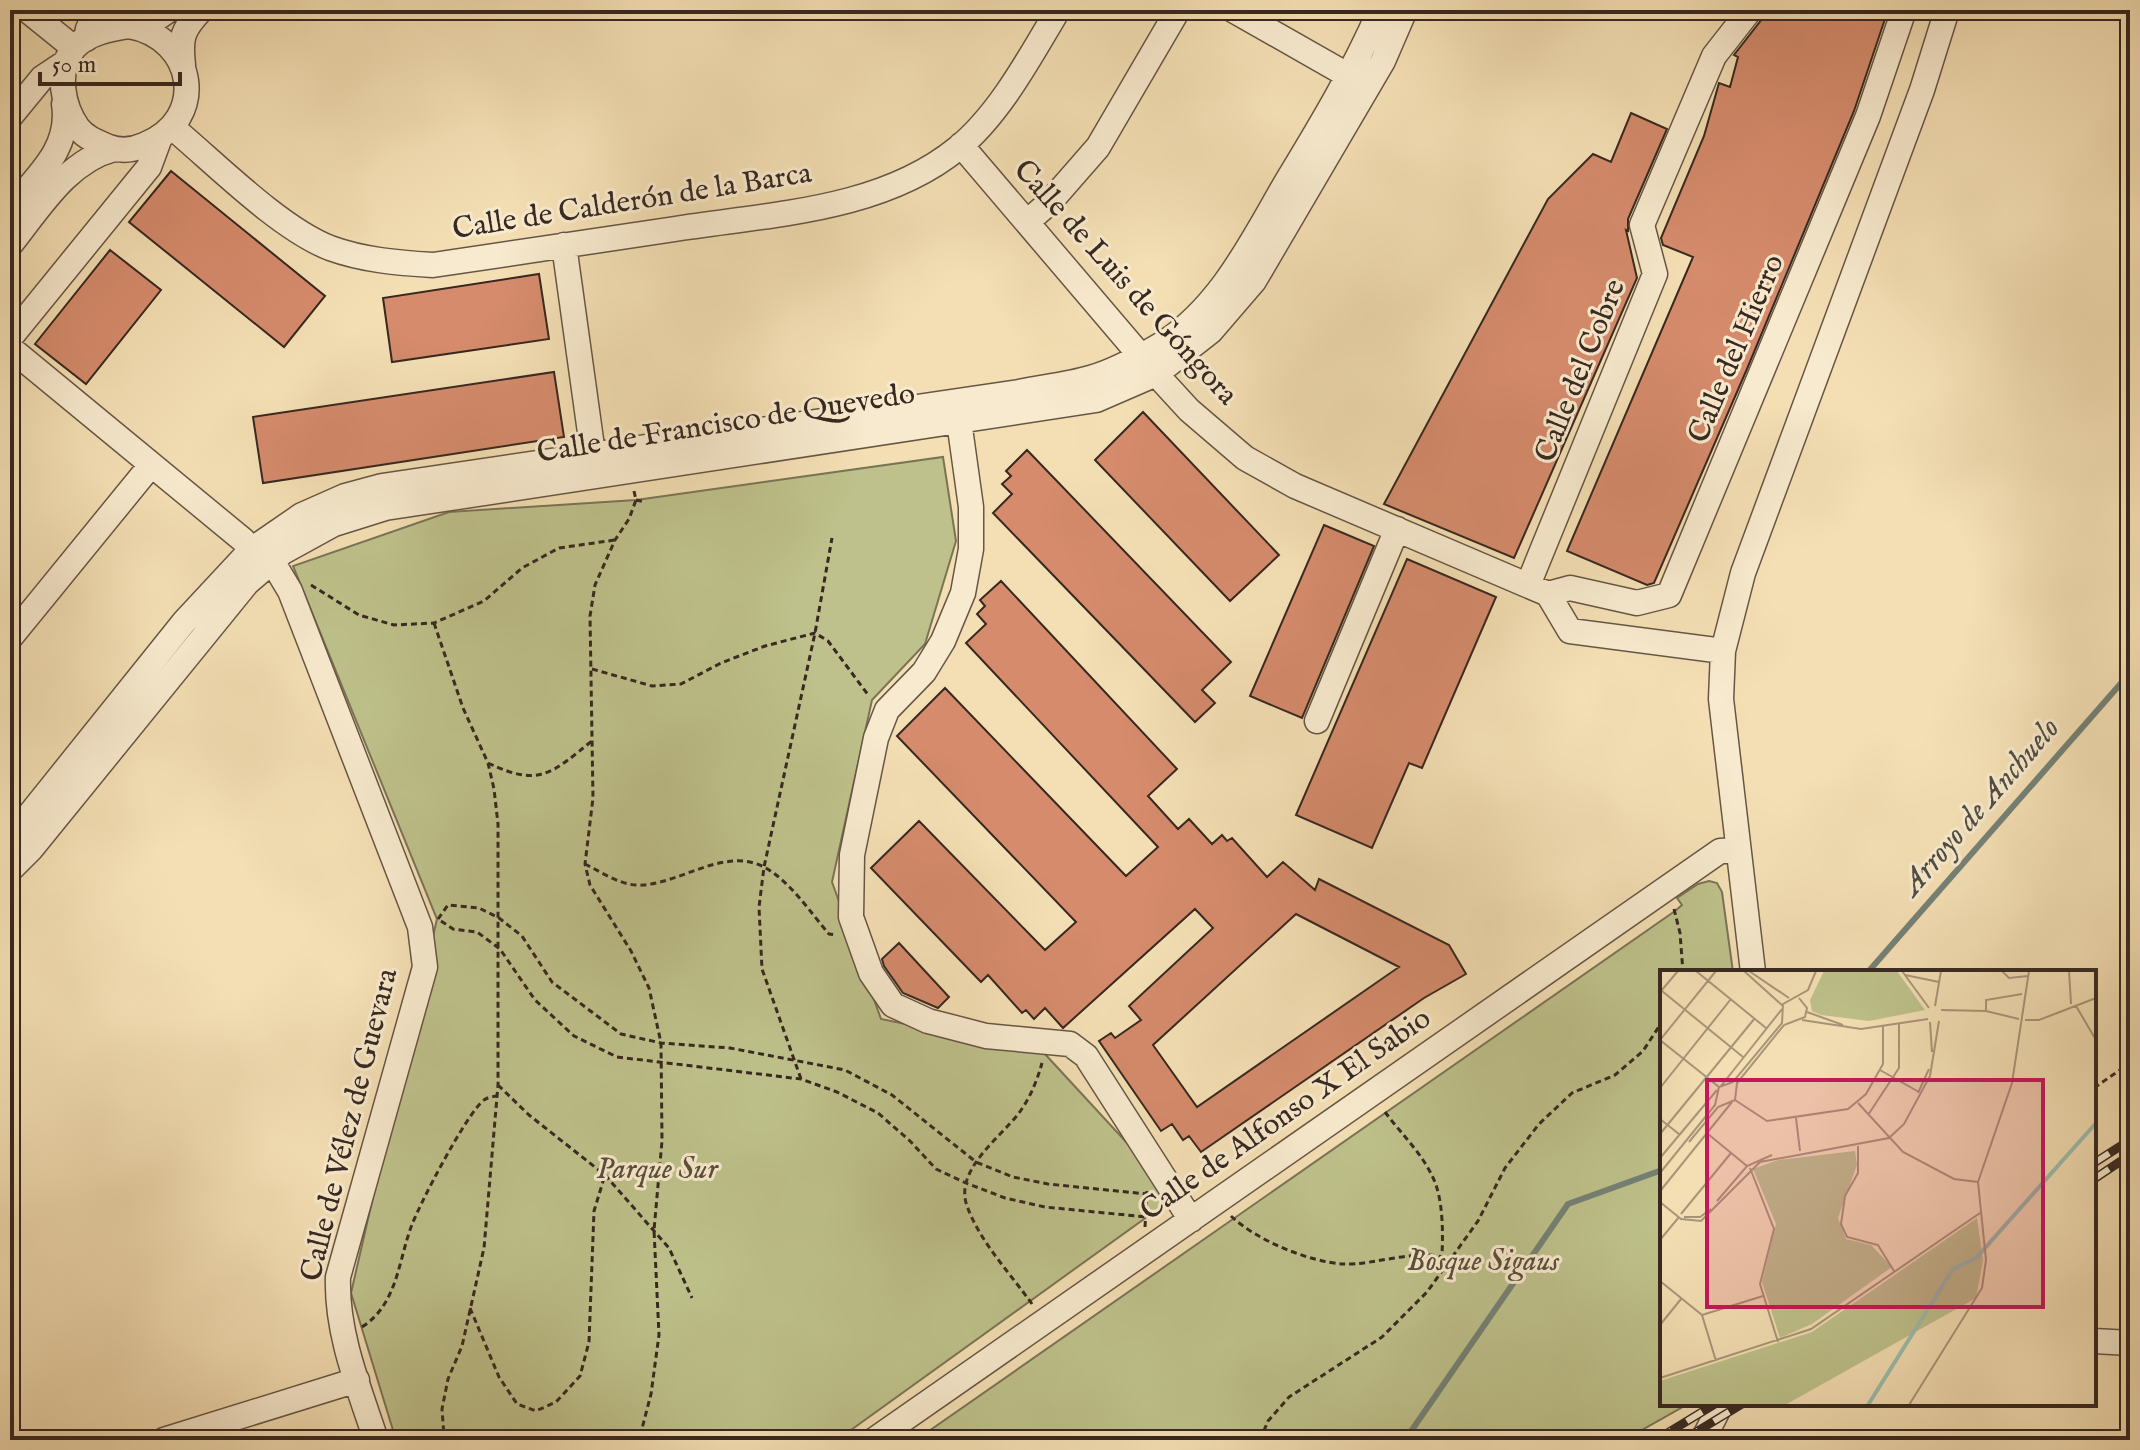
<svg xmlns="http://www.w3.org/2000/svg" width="2140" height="1450" font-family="'IM FELL English',serif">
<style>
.green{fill:#bec18b;stroke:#7a7456;stroke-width:2}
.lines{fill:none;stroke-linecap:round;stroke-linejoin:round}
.stream{stroke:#748175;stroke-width:6}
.building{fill:#d58b6c;stroke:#372820;stroke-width:2;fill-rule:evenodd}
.minor-casing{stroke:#665645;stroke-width:27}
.path{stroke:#372820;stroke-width:3;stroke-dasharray:6 4;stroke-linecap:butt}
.minor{stroke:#f8eace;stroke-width:24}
.rail-casing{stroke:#372820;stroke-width:9}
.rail{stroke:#f8eace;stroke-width:6;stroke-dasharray:18;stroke-linecap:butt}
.labels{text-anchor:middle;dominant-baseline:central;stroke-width:6;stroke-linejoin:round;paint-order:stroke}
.street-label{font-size:30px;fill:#372820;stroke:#f8eace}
.park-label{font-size:30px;font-style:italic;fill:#594e3b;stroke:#f8eace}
.water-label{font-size:32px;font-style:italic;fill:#504d43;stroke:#f8eace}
.inset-river{fill:none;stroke:#9cbdad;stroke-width:4}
.inset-road{fill:none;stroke:#a89679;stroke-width:2}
.view{fill:#c2185b;fill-opacity:0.15;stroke:#c2185b;stroke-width:4}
.inset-edge{fill:none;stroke:#372820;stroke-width:4}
</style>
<rect width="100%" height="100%" fill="#f4dfb4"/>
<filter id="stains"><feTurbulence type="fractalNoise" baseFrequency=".0025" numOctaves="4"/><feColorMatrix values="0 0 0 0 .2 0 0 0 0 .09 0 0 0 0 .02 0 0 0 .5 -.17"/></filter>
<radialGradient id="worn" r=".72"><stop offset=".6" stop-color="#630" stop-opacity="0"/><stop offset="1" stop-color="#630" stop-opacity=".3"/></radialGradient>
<!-- green -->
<path class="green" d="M943,457L956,541L925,644L872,700L832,882L881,1019L1044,1053L1176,1196L837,1440H396L351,1293L437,919L293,566L449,512L636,500Z
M1709,881L1717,883L1722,892L1733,972H1662V1404H1688L1624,1440H916L1675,911L1682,905L1677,898L1698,884Z"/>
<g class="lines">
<!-- stream -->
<path class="stream" d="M1868,972L2130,673
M1405,1440L1568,1204L1662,1170"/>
</g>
<!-- building -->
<path class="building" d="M1765,10H1888L1854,111L1747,369L1654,583L1647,585L1567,551L1693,257L1663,245L1661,238L1704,136L1719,83L1730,87L1738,57L1734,55L1762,19Z
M1631,113L1667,129L1628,219V231L1626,230L1637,278L1514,558L1384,504L1548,199L1593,154L1611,162Z
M171,171L325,296L284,347L129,222Z
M110,250L161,290L86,384L35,344Z
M539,274L549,339L392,362L383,298Z
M554,372L564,437L263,483L253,417Z
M1143,412L1279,555L1230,601L1095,460Z
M1027,450L1231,662L1202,690L1215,703L1195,722L993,513L1012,494L1002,484L1011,476L1006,471Z
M1324,525L1374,546L1302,718L1250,696Z
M1407,559L1496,597L1422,768L1409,763L1372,848L1296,815Z
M1001,581L1177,769L1148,796L1178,829L1189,819L1212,844L1222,835L1227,841L1232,838L1267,877L1283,862L1315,890L1319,879L1449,945L1466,974L1424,998L1201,1152L1189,1136L1183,1140L1172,1124L1161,1131L1099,1041L1111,1033L1115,1038L1141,1020L1129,1006L1213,928L1195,909L1063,1028L1045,1008L1034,1019L1026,1010L1022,1013L988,975L981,982L871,868L919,821L1045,950L1076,922L897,736L945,688L1126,876L1158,847L966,643L986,624L977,614L985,606L980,600ZM1296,914L1399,967L1197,1107L1153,1045Z
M899,943L949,997L938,1008L903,993L884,966L882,959Z"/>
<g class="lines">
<defs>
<path id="minor" d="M27,10L74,48
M1233,10L1349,76
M129,26C196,38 209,120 144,145C133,150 120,151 109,147C97,142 86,138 78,128C63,107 55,71 74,48C87,33 110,29 129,26Z
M143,28L169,10
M86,39L88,29L97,10
M183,65C180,38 182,30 201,10
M10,117L42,78L66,62
M173,128C216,164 279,228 330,248C363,260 398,263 433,265C514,253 594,241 675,229C770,214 881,211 958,148C1000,114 1031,55 1058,10
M961,145L1156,374L1189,410L1245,458L1295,486L1548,594L1570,631L1723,651
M10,209C37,176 71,149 64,104
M1027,222L1050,202L1098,147L1178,10
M10,245C39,209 67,161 114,149
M564,245L593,454
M10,338L149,167L159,140
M10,348L243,540L251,550
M959,421L971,507V549L963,593L943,641L924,672L887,710L876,738L852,855L851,917L871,973L893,1005L928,1021L986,1036L1070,1044L1086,1056L1191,1220
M272,561L290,591L420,927L425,967L338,1277C336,1333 359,1388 376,1440
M1528,585L1655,274L1642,225L1714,56L1750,10
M1548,594L1570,588L1637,603L1669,595L1868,116L1904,10
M10,638L151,465
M1317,721L1397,529
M10,839L184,622L251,550L302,515L345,496L382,486L1019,392C1042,387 1067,385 1090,378C1115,371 1140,357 1162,344C1221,307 1253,239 1287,181C1321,125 1354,70 1380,10
M10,870L31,849L247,583L283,552L334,524L385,508L1096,400L1156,374L1211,331L1254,281L1383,61L1405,10
M1753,972L1721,699L1723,651L1743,573L1922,90L1947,10
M2094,1341L2130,1343
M164,1440L357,1380
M874,1440L1720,851L1737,850
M1703,1440L1721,1404"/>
</defs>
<!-- minor casing -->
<use href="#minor" class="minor-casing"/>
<!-- path -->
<path class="path" d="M634,491L636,500L629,519L615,540L595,585L590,616L593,798L585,864L590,885L631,951L649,988L661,1043L662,1141L654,1230L659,1335L651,1394L639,1440
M636,500L645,502
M311,585L359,615L394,625L434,623L484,601L522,568L559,548L615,540
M434,623L463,708L488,763L494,789L498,824V1085L484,1248L462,1346L448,1379L442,1409L444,1436L447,1440
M592,669L652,686L681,684L721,663L765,646L815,633L828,641L869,696
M488,763C540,788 552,773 593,740
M585,864C603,873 623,887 643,885C683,882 725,847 764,867C790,881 810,912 829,934L836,935
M1674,909L1680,933L1683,972
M438,919L448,905L479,908L499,918L522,936L552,982L621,1034L661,1043L730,1048L845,1070L892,1095L976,1162L1013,1177L1048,1184L1147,1194
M441,921L453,929L477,932L500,949L535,1000L574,1036L617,1057L801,1079L837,1092L878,1113L910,1141L936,1169L966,1183L1005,1198L1045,1207L1146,1217
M801,1079L762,969L759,907L764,867L815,633L832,538
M498,1085L529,1115L605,1175L669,1248L692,1298
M2094,1088L2130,1063
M1385,1112C1402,1135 1426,1157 1436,1185C1443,1206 1443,1234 1442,1255
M1231,1216C1256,1240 1309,1262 1343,1264C1373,1266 1427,1245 1451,1261
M1145,1227L1147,1190
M1032,1304C1010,1273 980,1242 967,1206C954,1170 1000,1138 1019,1113C1030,1098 1037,1081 1042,1063
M470,1308L499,1377L517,1404L536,1411L556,1402L580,1376L589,1342L594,1211L605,1175
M362,1327C396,1305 398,1265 410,1230C417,1208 468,1111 484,1100C488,1097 492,1097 496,1096
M844,1440L854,1433
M1260,1440L1268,1421L1289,1397L1382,1337L1427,1292L1478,1221L1505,1168L1539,1124L1572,1093L1615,1075L1643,1051L1662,1022"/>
<!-- minor -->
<use href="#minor" class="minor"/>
<defs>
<path id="rail" d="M2094,1163L2130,1140
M2094,1179L2130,1155
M1656,1440L1715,1404
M1683,1440L1742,1404"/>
</defs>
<!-- rail casing -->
<use href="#rail" class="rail-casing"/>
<!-- rail -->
<use href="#rail" class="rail"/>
</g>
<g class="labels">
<!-- street labels -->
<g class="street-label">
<text transform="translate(632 202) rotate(-9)">Calle de Calderón de la Barca</text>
<text transform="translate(1125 283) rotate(48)">Calle de Luis de Góngora</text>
<text transform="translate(1737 349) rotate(-67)">Calle del Hierro</text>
<text transform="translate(1581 371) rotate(-68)">Calle del Cobre</text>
<text transform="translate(726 424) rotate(-9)">Calle de Francisco de Quevedo</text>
<text transform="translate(1286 1115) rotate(-35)">Calle de Alfonso X El Sabio</text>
<text transform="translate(350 1125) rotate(-76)">Calle de Vélez de Guevara</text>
</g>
<!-- park labels -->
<g class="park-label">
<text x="657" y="1170">Parque Sur</text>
<text x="1483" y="1262">Bosque Sigaus</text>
</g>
<!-- water labels -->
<g class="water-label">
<text transform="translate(1981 807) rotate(-49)">Arroyo de Anchuelo</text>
</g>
</g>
<!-- overview -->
<g transform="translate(1660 970)">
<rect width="436" height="436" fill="#f4dfb4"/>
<path d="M164,1H237L265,40L209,51L161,45L152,41L150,30ZM195,181L197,195L178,248L186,269L211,275L232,297L152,354L120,368L102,312L116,254L93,199L118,190ZM317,248L323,290L316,328L125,435H0V411L152,362Z" fill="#bec18b"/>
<path class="inset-river" d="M208,435L293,299L316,288L436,153"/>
<path class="inset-road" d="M36,1L106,58M56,1L0,70L59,117M84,1L123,36M89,1L129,28M242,1L269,38M342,1L349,8L368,6M409,1L411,34M245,5L279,12M1,21L18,1M2,21L83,87M275,36L281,1M416,36L436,70M281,40L326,41L359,49M326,41V30L362,24M147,42L183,55M142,50L201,59L268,49M365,50H379L436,28M270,52L272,82M220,100L259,122M61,116L122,39M0,118L71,29M258,123L269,99M75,130L107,151L188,139L206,124L223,94V56M198,133L243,182L294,209L318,212M208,145L239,98V53M136,148L140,181M0,149L19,164M0,164L95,48M48,164L87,196M29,172L58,137L75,130L77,113L124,55L145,47L147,38L139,28M198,176V203L185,226L181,254L187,267L218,275L234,301M0,188L57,120M90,198L114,259L100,314L118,372M0,203L55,135L59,117L73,112L122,53L123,34L148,20L156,1M1,220L72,132M57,231L87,196L112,185M0,232L21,249L41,251L100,192L229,168L244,154L270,106L279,51M21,244L71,183M24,247H40L51,239M0,270L19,247M0,311L42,345M42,345L103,326M42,345L56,391M0,355L21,329M0,408L151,359L320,243M249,435L322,318L326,290L318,212L352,113L369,1"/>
<path class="view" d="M47,110H383V337H47Z"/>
<rect width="436" height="436" class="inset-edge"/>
</g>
<!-- margin -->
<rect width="2140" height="1450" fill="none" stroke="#f4dfb4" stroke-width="40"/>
<rect x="12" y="12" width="2116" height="1426" fill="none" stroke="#372820" stroke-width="4"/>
<rect x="20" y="20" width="2100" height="1410" fill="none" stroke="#372820" stroke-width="2"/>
<!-- scale -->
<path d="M40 72v12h140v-12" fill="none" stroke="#372820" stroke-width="4"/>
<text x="52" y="72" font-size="24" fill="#372820" stroke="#f8eace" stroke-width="6" paint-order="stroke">50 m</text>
<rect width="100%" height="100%" filter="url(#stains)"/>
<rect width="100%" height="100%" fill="url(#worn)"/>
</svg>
